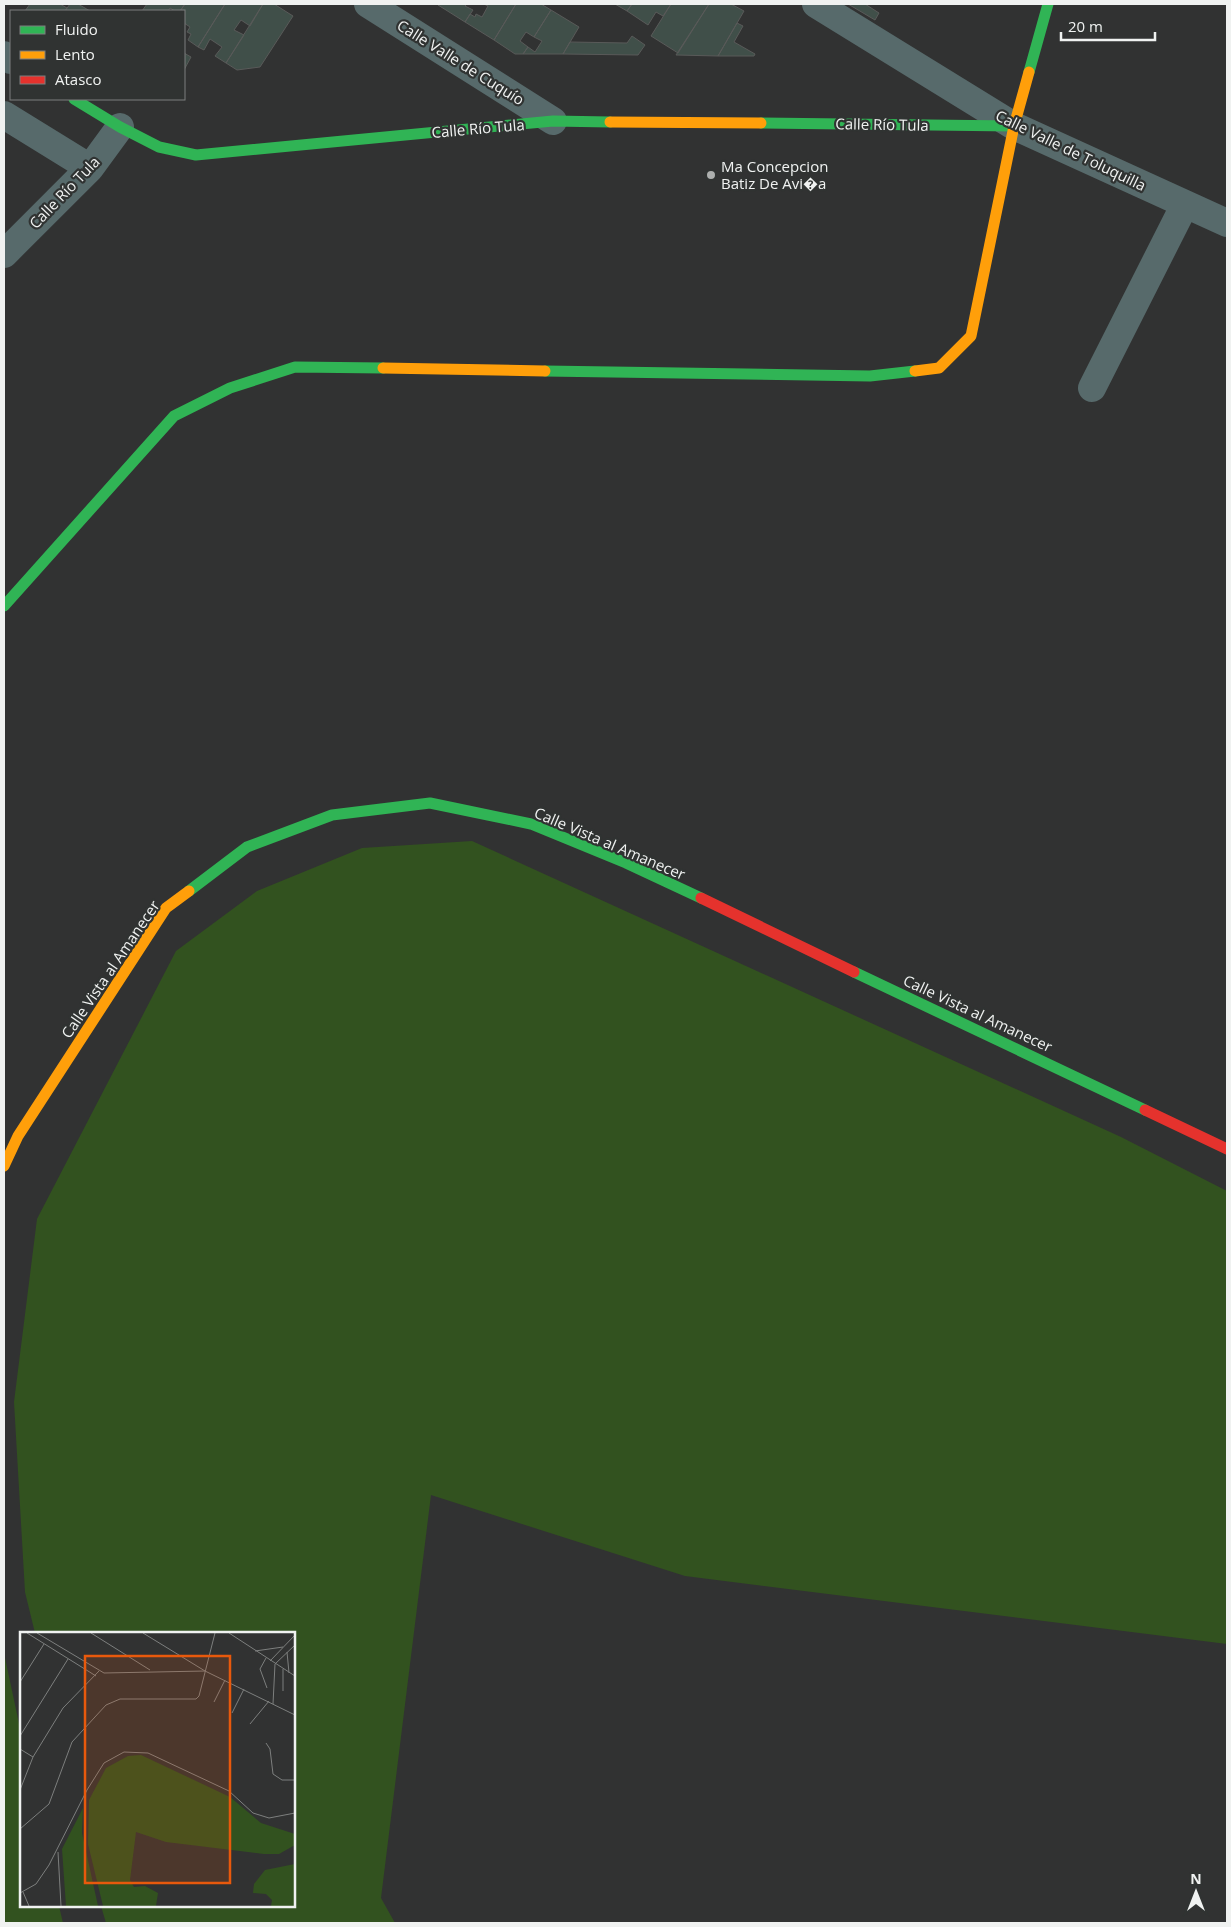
<svg xmlns="http://www.w3.org/2000/svg" width="1231" height="1927" font-family="'Open Sans',sans-serif">
<style>
.green{fill:#32521f}
.building{fill:#404f49;stroke:#595a59}
.lines{fill:none;stroke-linecap:round;stroke-linejoin:round}
.street{stroke:#576a6b;stroke-width:28}
.fast{stroke:#30b455;stroke-width:11}
.slow{stroke:#ff9f0a;stroke-width:11}
.jam{stroke:#e5322d;stroke-width:11}
.poi-dot{fill:#adafae;stroke:#303332;stroke-width:2}
.labels{text-anchor:middle;dominant-baseline:central;stroke-width:4.5;stroke-linejoin:round;paint-order:stroke}
.street-label{font-size:15px;fill:#f0f2f1;stroke:#303332}
.poi-label{font-size:15px;fill:#f0f2f1;stroke:#303332;text-anchor:start}
.inset-road{fill:none;stroke:#7d7f7e;stroke-width:1}
.view{fill:#e8590c;fill-opacity:0.15;stroke:#e8590c;stroke-width:2.5}
.inset-edge{fill:none;stroke:#f0f2f1;stroke-width:2.5}
</style>
<rect width="100%" height="100%" fill="#313232"/>
<!-- green -->
<path class="green" d="M472,841L1121,1137L1227,1191V1644L685,1576L431,1495L381,1898L395,1923H106L101,1906H294V1633H35L25,1592L14,1402L37,1219L176,951L257,891L362,848Z
M4,1653L21,1733V1906H59L63,1923H4Z"/>
<!-- building -->
<path class="building" d="M30,4H60L67,8L65,11H25Z
M70,4H78L90,11H65Z
M147,4H185L180,11H175L170,8L168,11H142Z
M185,4H225L198,47L188,40L191,34L187,32L190,27L184,23V11H180Z
M225,4H263L250,26L241,20L234,30L244,35L226,63L215,56L222,47L210,39L204,50L198,47Z
M263,4H274L293,16L260,67L237,70L226,63Z
M439,4H467L465,6L473,10L465,22L438,5Z
M484,4H516L494,40L465,22L470,14L475,17L476,14L482,17L488,6Z
M516,4H541L551,10L534,37L526,32L520,41L528,47L523,54H515L494,40Z
M615,4H632L627,11Z
M632,4H671L663,16L656,12L648,25L627,11Z
M671,4H709L678,53L651,36Z
M709,4H731L744,11L718,56L676,55Z
M848,4H865L879,13L875,20Z
M551,10L579,27L563,54H523L528,47L535,52L542,41L534,37Z
M737,23L743,26L734,42L755,54L754,56H718Z
M632,36L645,45L638,55L563,54L570,42L627,43Z
M184,53L191,57L184,70Z"/>
<g class="lines">
<!-- street -->
<path class="street" d="M368,4L553,121
M816,4L1014,126L1227,223
M4,55L11,60
M4,115L90,168
M4,254L90,168L120,127
M1092,388L1185,204"/>
<!-- fast -->
<path class="fast" d="M1029,72L1048,4
M74,99L120,127L159,147L196,155L553,121L610,122
M761,123L1014,126
M545,371L870,376L915,371
M4,606L174,416L230,388L295,367L383,368
M189,891L247,847L332,815L430,803L531,824L626,863L701,898
M854,972L1145,1110"/>
<!-- slow -->
<path class="slow" d="M610,122L761,123
M383,368L545,371
M915,371L939,368L971,336L1014,126L1029,72
M4,1166L18,1136L166,908L189,891"/>
<!-- jam -->
<path class="jam" d="M701,898L854,972
M1145,1110L1227,1149"/>
</g>
<!-- markers -->
<circle class="poi-dot" cx="711" cy="175" r="5"/>
<g class="labels">
<!-- street labels -->
<g class="street-label">
<text transform="translate(461 62) rotate(32)">Calle Valle de Cuquío</text>
<text transform="translate(882 124) rotate(1)">Calle Río Tula</text>
<text transform="translate(478 128) rotate(-5)">Calle Río Tula</text>
<text transform="translate(1071 150) rotate(26)">Calle Valle de Toluquilla</text>
<text transform="translate(64 192) rotate(-46)">Calle Río Tula</text>
<text transform="translate(610 843) rotate(23)">Calle Vista al Amanecer</text>
<text transform="translate(110 969) rotate(-56)">Calle Vista al Amanecer</text>
<text transform="translate(978 1013) rotate(25)">Calle Vista al Amanecer</text>
</g>
<!-- poi labels -->
<g class="poi-label">
<text x="721" y="166">Ma Concepcion<tspan x="721" dy="17">Batiz De Avi�a</tspan></text>
</g>
</g>
<!-- overview -->
<g transform="translate(20 1632)">
<rect width="275" height="275" fill="#313232"/>
<path d="M121,123L210,165L241,191L275,202V213L259,222H244L146,210L116,200L110,248L114,255L125,254L138,261L136,274H83L68,212L69,168L86,136L108,124ZM63,176L62,201L78,274H46L42,217ZM275,232V274H251L252,268L246,262L233,261L234,252L245,238Z" fill="#32521f"/>
<path class="inset-road" d="M7,1L76,44M17,1L84,41L185,39M71,1L130,38M123,1L185,39L275,83M209,1L275,44M235,19L263,15M267,20L269,41M246,26L240,37L247,56M250,29L275,3M263,37V59M0,50L24,12M194,70L205,48M253,72L255,32L275,13M212,81L224,57M230,92L249,69M0,104L48,27M246,111L250,117L253,142L262,148H275M0,117L13,125M0,158L13,125L43,76L79,39M0,197L29,172L52,110L86,73L100,67H176L179,64L195,1M38,220L41,274M3,260L9,274M0,261L16,252L29,233L67,158L84,131L104,120L128,121L209,159L233,181L249,186L275,181"/>
<path class="view" d="M65,24H210V251H65Z"/>
<rect width="275" height="275" class="inset-edge"/>
</g>
<!-- border -->
<rect width="1231" height="1927" fill="none" stroke="#f0f2f1" stroke-width="10"/>
<!-- legend -->
<rect x="10" y="10" width="175" height="90" fill="#303332" stroke="#7d7f7e"/>
<rect x="20" y="26" width="25" height="8" fill="#30b455" stroke="#7d7f7e"/>
<text x="55" y="35" font-size="15" fill="#f0f2f1">Fluido</text>
<rect x="20" y="51" width="25" height="8" fill="#ff9f0a" stroke="#7d7f7e"/>
<text x="55" y="60" font-size="15" fill="#f0f2f1">Lento</text>
<rect x="20" y="76" width="25" height="8" fill="#e5322d" stroke="#7d7f7e"/>
<text x="55" y="85" font-size="15" fill="#f0f2f1">Atasco</text>
<!-- north arrow -->
<g transform="translate(1196 1892)" stroke="#303332" stroke-width="4" paint-order="stroke">
<path d="M0-4L9 19L0 12L-9 19Z" fill="#f0f2f1"/>
<text y="-8" font-size="14" font-weight="bold" text-anchor="middle" fill="#f0f2f1">N</text>
</g>
<!-- scale -->
<path d="M1061 32v8h94v-8" fill="none" stroke="#f0f2f1" stroke-width="2.5"/>
<text x="1068" y="32" font-size="15" fill="#f0f2f1" stroke="#303332" stroke-width="4" paint-order="stroke">20 m</text>
</svg>
